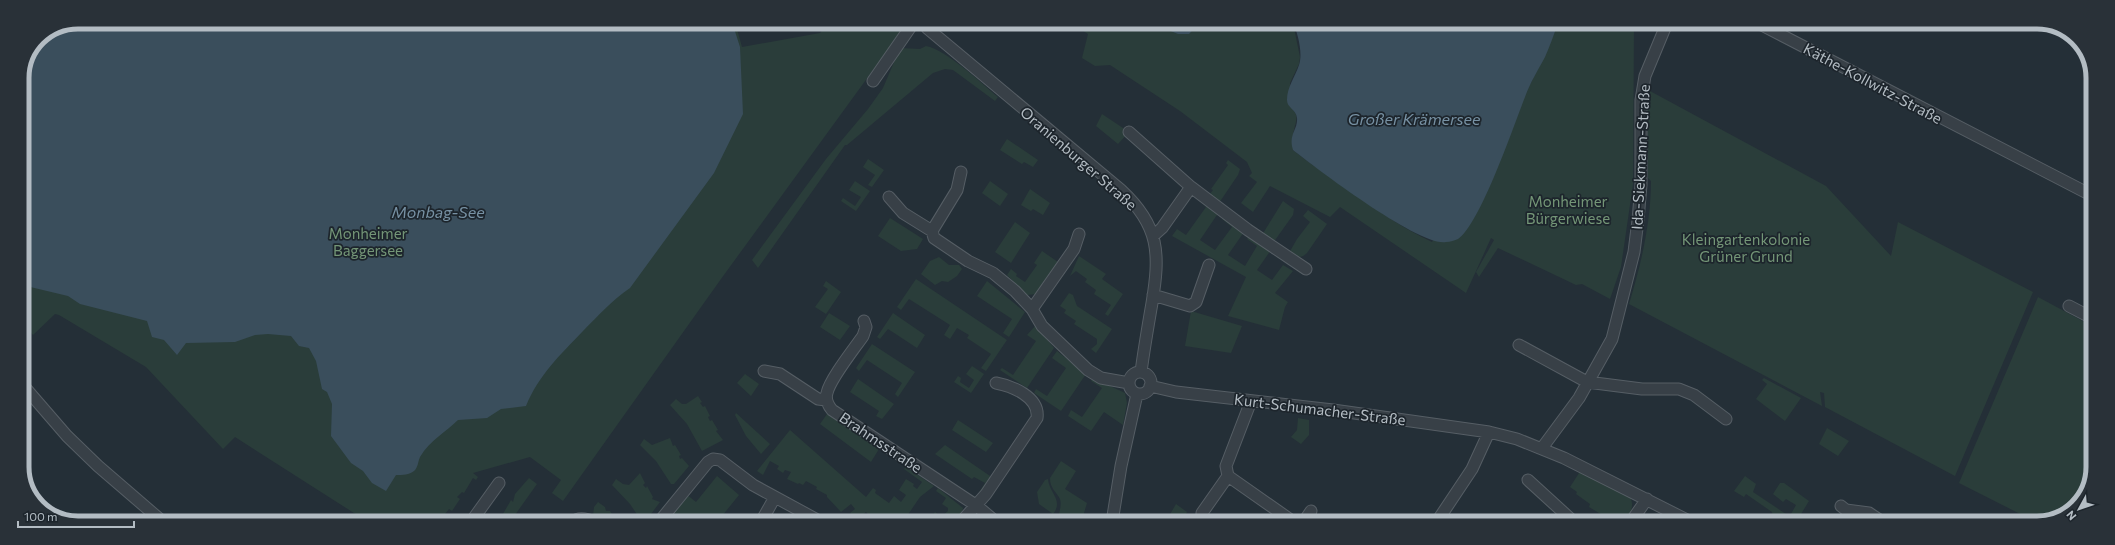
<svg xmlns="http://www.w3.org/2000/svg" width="2115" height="545" font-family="Commissioner,sans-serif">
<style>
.green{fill:#2a3d3a}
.water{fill:#3a4e5c}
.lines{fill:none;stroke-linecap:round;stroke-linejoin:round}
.minor-casing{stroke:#565e65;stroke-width:13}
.minor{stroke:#384047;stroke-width:11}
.labels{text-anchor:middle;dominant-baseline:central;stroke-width:3.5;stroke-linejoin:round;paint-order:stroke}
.street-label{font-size:15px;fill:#b3bcc3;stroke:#1d252c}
.park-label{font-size:15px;fill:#749677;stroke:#1d252c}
.water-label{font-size:16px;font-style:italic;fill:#7791a3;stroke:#1d252c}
.rim{fill:none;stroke:#b3bcc3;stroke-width:5}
</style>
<rect width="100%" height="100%" fill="#242f37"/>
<!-- green -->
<path class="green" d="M78,22H735L742,47L820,33L829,22H908L721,279L563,501L552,493L561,480L530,457L473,473L478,477L476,480L473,478L464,493L462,492L457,497L460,499L452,511L449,509L445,514L448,517L444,522H368L235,437L223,449L146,367L59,315L55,314L33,335L22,323V77L38,38Z
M1071,23H1151L1163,28L1197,26L1199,23H1293L1300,57L1299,64L1290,83L1292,108C1299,116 1296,121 1294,130C1292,136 1293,144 1293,150C1312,165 1331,178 1351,191C1377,210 1402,228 1432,242C1477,171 1528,102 1558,23H1634L1633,184L1621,267L1610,299L1582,284L1576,285L1498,248L1479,277L1476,272L1494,240L1491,238L1466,293L1340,207L1330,217L1270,186L1253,212L1241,203L1257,182L1249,176L1252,173L1247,162L1180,111L1110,65L1095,66L1082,58L1088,34Z
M926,46C947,50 981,83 998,97L995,101L953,70L945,69L933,73L847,145H845L758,268L752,260L826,159L868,109L883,88L900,48L920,49Z
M1650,91L1826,186L1891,256L1898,222L2033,292L1955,476L1825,407L1824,393L1820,392L1822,406L1629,304C1641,265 1651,222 1651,181L1648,178L1647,103Z
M1102,114L1129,132L1118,144L1096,126Z
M1007,139L1038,160L1033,167L1024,162L1022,164L1000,150Z
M868,159L884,170L872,187L868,185L875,175L863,167Z
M1228,160L1240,169L1238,175L1219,203L1209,195L1213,190L1211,189L1228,165L1226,163Z
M855,181L870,191L856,211L841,201L843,198L855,206L861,197L849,190Z
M990,181L1008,194L1000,206L982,193Z
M1030,189L1050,203L1043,215L1033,209L1031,211L1021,205Z
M1204,201L1219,212L1200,240L1215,250L1232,227L1222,219L1224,216L1244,232L1228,255L1245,266L1257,246L1247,239L1250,236L1271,250L1257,270L1272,280L1283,265L1293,271L1275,293L1288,302L1285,307L1279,330L1228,316L1246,277L1172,236L1177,229L1186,235L1206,207L1202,203Z
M1283,201L1294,209L1293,215L1273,243L1262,235Z
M1308,210L1327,224L1307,253C1301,259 1296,257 1289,253L1297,239L1310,222L1303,216Z
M890,218L923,239L917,249L901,251L878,236Z
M1015,222L1030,233L1011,263L995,252Z
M1042,251L1058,262L1037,294L1027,295L1007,275L1011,269L1017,274L1016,276L1025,282L1037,265L1034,263Z
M1079,256L1106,274L1102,279L1123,294L1108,316L1105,314L1111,305L1094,294L1096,290L1085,282L1087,279L1076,271L1070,276Z
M939,257L949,265H959L962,269L957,276L948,282L942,281L935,285L921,274L930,261Z
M916,279L1007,340L986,371L981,368L991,354L967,338L969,335L957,328L950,339L944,335L950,325L909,299L901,310L897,307Z
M826,281L841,292L826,314L815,307L828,289L823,286Z
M987,281L1025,312L1009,337L1003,333L1012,319L977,296Z
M1069,293L1073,295L1077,306L1112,329L1096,353L1091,349L1097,344V339L1074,324L1076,321L1064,313L1066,310L1060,306Z
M2038,297L2092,326V478L2071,511L2038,523L1959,483Z
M1191,311L1242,326L1231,353L1185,346Z
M829,313L850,326L840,340L820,327Z
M893,313L925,335L917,348L888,329L880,339L877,337Z
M1036,325L1054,348L1027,388L1000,370L1002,368L1013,375L1036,341L1027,335Z
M872,344L915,372L898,397L895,394L902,383L867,360L859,371L856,368Z
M1057,351L1086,374L1061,411L1034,393L1036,389L1047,396L1066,368L1052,358Z
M972,366L984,374L971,393L954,382L958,376L961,378L960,382L969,388L974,380L966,374Z
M745,374L759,384L751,396L737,383Z
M1093,378L1125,393L1127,403L1123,425L1104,412L1091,431L1068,416L1071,410L1082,417L1102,388L1091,381Z
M1764,378L1801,398L1785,421L1756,399L1767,384L1762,380Z
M858,379L894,404L882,419L876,416L879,411L850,392Z
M698,396L702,402L700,403L703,407L705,406L710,416L708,417L710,421L712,420L718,430L716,431L723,440L702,451L687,424L670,405L676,399L682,404H686Z
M736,413L770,444L761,454L746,436L735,415Z
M827,414L879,449L871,462L820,424Z
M1298,418L1309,420V435L1301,444L1291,437L1297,430Z
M958,420L993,443L986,452L952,430Z
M1827,428L1849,441L1838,456L1819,444Z
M790,430L866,497L873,488L876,490L875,493L889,503L894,496L901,502L906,495L899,490L906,479L914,484L913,486L917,489L922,482L904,469L906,467L934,486L920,497L903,522H866L870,517L866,512L856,521L850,513L855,509L851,504L841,512L827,497V495L816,489L817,487L806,481L803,485L799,483L798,484L787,479L791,472L785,470L783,473L777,469L779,466L770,461L763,475L757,471Z
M670,438L673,446L675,445L681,455L679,456L680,459L682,458L689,466L674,484H671L656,461L640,445L644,439L652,445Z
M945,445L993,478L980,495L978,494L985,483L974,477L972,479L935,454Z
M1061,461L1076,471L1065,489L1087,503L1084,513L1088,522H1063L1058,519C1059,513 1062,505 1060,499C1056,491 1050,489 1050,478Z
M1581,470L1629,495C1636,507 1630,513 1622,523H1609L1603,519L1604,516L1589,507L1590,504L1576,494L1577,492L1570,487Z
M640,473L645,483L643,485L646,488L647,486L653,497L652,499L660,502L645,522H642L630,504L612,485L616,479L623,484L629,485Z
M717,476L739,495L718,521L720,522H685L678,519L676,522H664L686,494L696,502Z
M1745,476L1756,484L1753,492L1792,518L1790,523H1781L1773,518L1772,512L1746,494L1744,497L1734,491Z
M529,478L537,484L510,522H495L500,519L511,500L513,502L515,494Z
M1048,479C1049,493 1064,500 1053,514L1039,504L1037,492L1045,480Z
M1780,483H1784L1809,501L1798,519L1791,514L1796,505L1786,499L1783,502L1773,494Z
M938,488L963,508L962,514L954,522H935L930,519L935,512L941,517L948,511V508L942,504L946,498L936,491Z
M598,502L605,507L606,511H610L617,522H604L593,516L594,507Z
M1176,504L1187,512L1182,523H1165Z"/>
<!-- water -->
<path class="water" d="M78,22H732L740,47L743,114L714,173L630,288C612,300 598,316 583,331C560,355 538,376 526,406L501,409L487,418L458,420C446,432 430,440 420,457C418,461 418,468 414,471C409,475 403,475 396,475L386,491L372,483L363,471L351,463L331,436L332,404L327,392L322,389L316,361L309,348L299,346L291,336L268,334L255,335L235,342L186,343L177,355L164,340L152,337L147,321L80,304L68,296L22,285V77L38,38Z
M1151,23H1199L1189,34H1178Z
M1293,23H1558C1554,34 1550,46 1545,57C1538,70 1530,83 1525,97C1514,125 1480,225 1458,239C1455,240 1450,242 1446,242C1420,247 1317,169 1293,150C1288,134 1298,130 1297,118C1296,109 1287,108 1287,100C1287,87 1295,77 1299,65C1303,54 1298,33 1293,23Z"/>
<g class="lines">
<defs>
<path id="minor" d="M1758,23L2093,196
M927,28L1121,190C1160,226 1160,254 1152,303C1148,326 1144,349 1141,372
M873,81L914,22
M1129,132L1191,187L1248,230L1306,269
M889,197L903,213L932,231L934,238L968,261L993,273L1015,291L1032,309L1042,326L1088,370L1101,378L1129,383
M932,231L957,190L961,172
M1153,236L1162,228L1191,187
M1153,295L1190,306L1196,302L1209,265
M2069,306L2092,318
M1032,309L1074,249L1079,234
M864,321L866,327L863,336C854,349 830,379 827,393C825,399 828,405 832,410L977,506L996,522
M1519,345L1587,382L1642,389H1679L1694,395L1726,419
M764,371L780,374L818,399L826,400
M1129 383a11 11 0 1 1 22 0a11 11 0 1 1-22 0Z
M22,384L67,436L98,466L163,522
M1150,386L1176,392L1333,410L1489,432L1517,439L1564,458L1693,523
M1251,401L1226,466L1228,476L1295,523
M1542,448L1579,398L1612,339L1634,252L1638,220L1641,185V100L1645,76L1667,23
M1528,480L1575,523
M1841,506L1846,510L1869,513L1884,523
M471,522L499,483
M573,522C579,516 588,519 595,522
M659,522L708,462L713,459L720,460L753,485L821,522
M761,522L775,497
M961,522L986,494L1037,418C1040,397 1012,386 996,383
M1112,522L1121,466L1137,394
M1204,522L1202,518V513L1228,476
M1303,523L1311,511
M1436,523L1472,469L1489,432
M1630,523L1647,499"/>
</defs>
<!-- minor casing -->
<use href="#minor" class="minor-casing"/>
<!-- minor -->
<use href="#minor" class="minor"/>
</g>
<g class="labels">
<!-- street labels -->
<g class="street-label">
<text transform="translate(1873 83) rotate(28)">Käthe-Kollwitz-Straße</text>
<text transform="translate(1640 157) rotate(-87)">Ida-Siekmann-Straße</text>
<text transform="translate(1079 158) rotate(41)">Oranienburger Straße</text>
<text transform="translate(1320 409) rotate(7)">Kurt-Schumacher-Straße</text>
<text transform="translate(881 442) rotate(34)">Brahmsstraße</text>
</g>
<!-- park labels -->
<g class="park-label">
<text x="1568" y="201">Monheimer<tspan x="1568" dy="17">Bürgerwiese</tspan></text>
<text x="368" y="233">Monheimer<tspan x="368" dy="17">Baggersee</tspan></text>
<text x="1746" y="239">Kleingartenkolonie<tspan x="1746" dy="17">Grüner Grund</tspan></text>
</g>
<!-- water labels -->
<g class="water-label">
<text x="1414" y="118">Großer Krämersee</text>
<text x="438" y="211">Monbag-See</text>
</g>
</g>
<!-- crop -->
<path d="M0 0H2115V545H0ZM78 29H2037A49 49 0 0 1 2086 78V467A49 49 0 0 1 2037 516H78A49 49 0 0 1 29 467V78A49 49 0 0 1 78 29Z" fill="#293138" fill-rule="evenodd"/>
<path class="rim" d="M78 29H2037A49 49 0 0 1 2086 78V467A49 49 0 0 1 2037 516H78A49 49 0 0 1 29 467V78A49 49 0 0 1 78 29Z"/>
<!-- north arrow -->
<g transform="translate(2079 509) rotate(230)" stroke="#1d252c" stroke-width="3" paint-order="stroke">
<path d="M0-3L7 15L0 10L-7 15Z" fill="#b3bcc3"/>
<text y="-6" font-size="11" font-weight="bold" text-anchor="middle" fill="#b3bcc3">N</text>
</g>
<!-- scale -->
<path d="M18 521v6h116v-6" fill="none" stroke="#b3bcc3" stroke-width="2"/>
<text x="24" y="521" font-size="12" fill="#b3bcc3" stroke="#1d252c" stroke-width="3" paint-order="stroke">100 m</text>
</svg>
